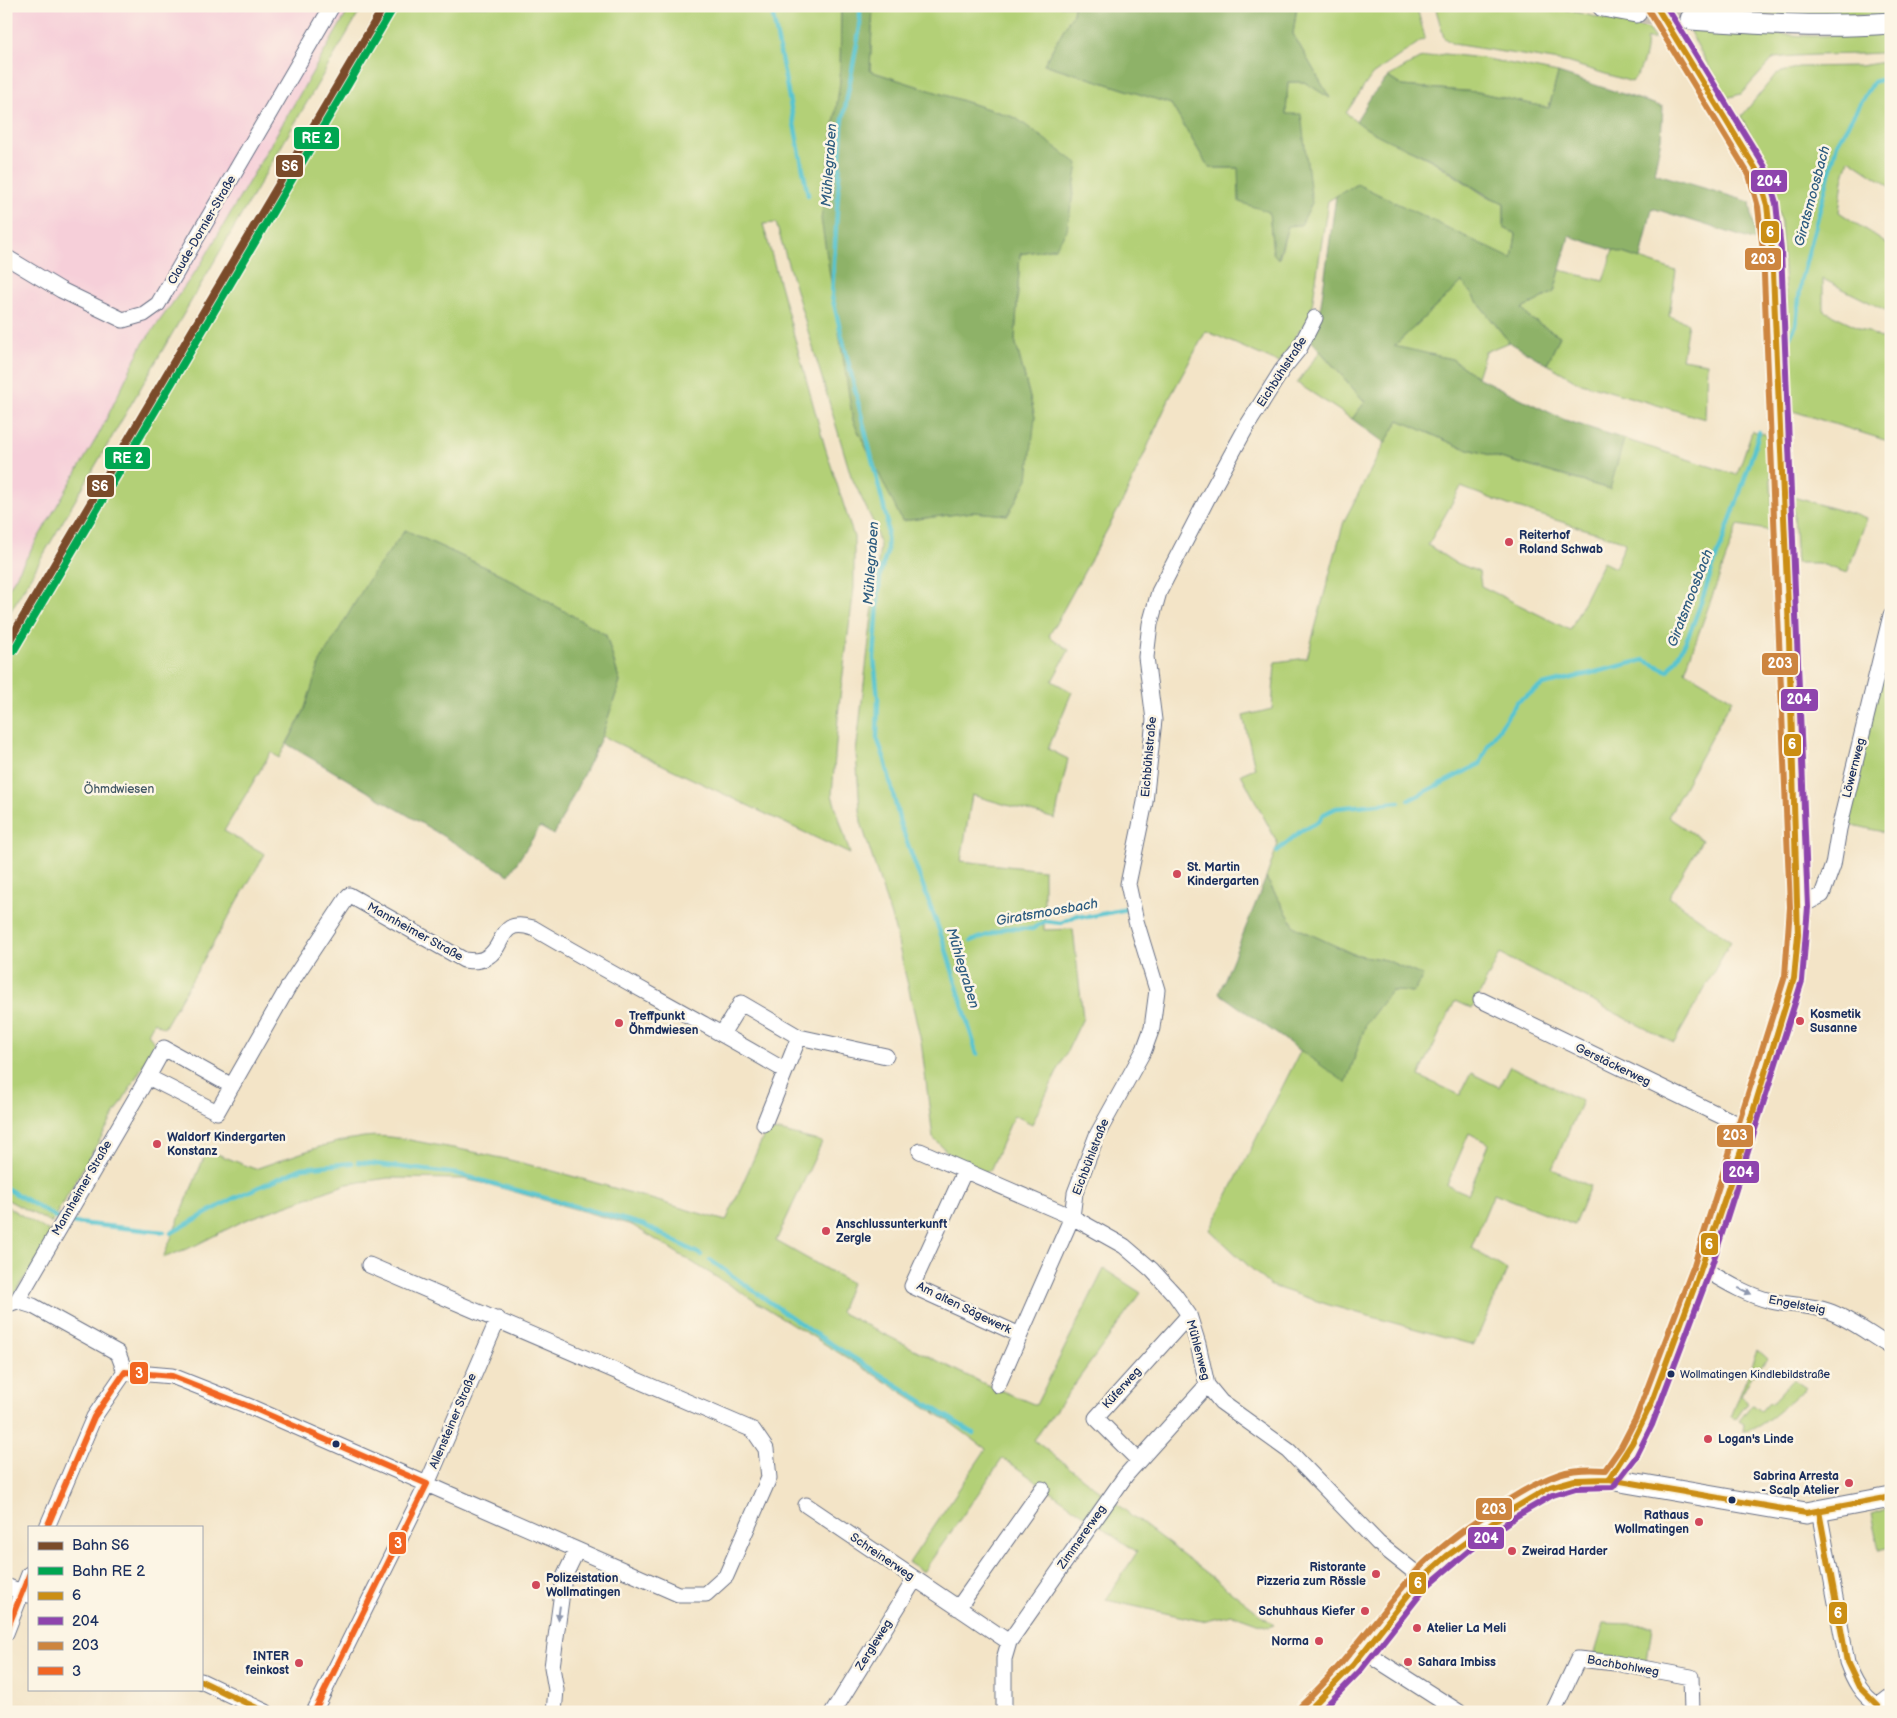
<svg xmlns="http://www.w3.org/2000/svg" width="1897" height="1718" font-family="'Balsamiq Sans',sans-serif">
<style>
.built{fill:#f6cfd9}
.green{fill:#b3d077;stroke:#67806a;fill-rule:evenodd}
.forest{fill:#8eb268;stroke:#547063}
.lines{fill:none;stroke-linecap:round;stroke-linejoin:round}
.stream{stroke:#59c5d0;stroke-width:4.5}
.secondary-tunnel{stroke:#c8c0b2;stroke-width:21;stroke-dasharray:21 11;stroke-linecap:butt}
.minor-casing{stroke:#676e83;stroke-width:17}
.secondary-casing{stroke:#676e83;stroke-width:23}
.minor{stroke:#fff;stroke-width:15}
.secondary{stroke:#fff;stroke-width:21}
.secondary-bridge-casing{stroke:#676e83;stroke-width:23;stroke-linecap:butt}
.secondary-bridge{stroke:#fff;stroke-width:21}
.bus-1-casing{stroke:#fcf5e5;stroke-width:10}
.bus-2-casing{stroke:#fcf5e5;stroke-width:10}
.bus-3-casing{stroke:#fcf5e5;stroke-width:10}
.bus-4-casing{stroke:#fcf5e5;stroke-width:10}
.bus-1{stroke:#cb8e13;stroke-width:6}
.bus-2{stroke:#8e44ad;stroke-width:6}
.bus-3{stroke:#cd853f;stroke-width:6}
.bus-4{stroke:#f26522;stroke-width:6}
.rail-1-casing{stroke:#fcf5e5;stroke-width:11}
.rail-2-casing{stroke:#fcf5e5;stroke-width:11}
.rail-1{stroke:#7a4b2a;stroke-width:8}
.rail-2{stroke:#00a651;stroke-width:8}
.oneway{fill:#8d97ae}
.poi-dot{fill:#d1495b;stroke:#fcf5e5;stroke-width:2}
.bus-dot{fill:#1b2f5e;stroke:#fcf5e5;stroke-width:2}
.labels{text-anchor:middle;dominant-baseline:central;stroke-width:5;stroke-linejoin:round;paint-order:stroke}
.bus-label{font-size:11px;fill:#1b2f5e;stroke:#fcf5e5;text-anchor:start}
.street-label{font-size:12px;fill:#1b2f5e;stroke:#fcf5e5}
.poi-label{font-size:12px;font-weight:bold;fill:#1b2f5e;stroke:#fcf5e5;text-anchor:start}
.park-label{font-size:12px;fill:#415764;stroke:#fcf5e5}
.water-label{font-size:14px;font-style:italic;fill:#2e5c80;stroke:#fcf5e5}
.line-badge{stroke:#fcf5e5;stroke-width:2}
.badge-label{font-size:14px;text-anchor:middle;font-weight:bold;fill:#fff}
</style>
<rect width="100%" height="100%" fill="#fcf5e5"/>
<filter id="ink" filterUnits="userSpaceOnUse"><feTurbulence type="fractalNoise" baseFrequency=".02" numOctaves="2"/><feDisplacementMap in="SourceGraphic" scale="10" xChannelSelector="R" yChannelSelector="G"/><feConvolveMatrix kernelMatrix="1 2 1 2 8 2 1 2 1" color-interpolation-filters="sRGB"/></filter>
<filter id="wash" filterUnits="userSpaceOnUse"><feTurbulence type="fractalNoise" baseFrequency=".0096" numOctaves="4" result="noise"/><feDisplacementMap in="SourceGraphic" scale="20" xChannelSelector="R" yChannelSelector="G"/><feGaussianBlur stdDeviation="1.12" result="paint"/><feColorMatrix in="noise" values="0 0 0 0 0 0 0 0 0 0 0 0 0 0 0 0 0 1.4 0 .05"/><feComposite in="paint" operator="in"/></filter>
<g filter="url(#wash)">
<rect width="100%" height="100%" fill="#f3e4c7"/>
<!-- built -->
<path class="built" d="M6,6H351L201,264L142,345L100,432L6,593Z"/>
<!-- green -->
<path class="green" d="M351,6H363L6,619V593L100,432L142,345L201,264Z
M392,6H841L840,81L902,521L973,512L1008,515L1035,417L1015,340L1020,254L1055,248L1016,118L870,71L873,6H1074L1073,13L1044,64L1171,104L1209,168H1238L1269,211L1273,253L1279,259L1288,226L1286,114L1288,82H1304L1329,97L1293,34L1297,6L1417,8L1425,38L1372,75L1346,113L1367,129L1433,161L1484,195L1504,203V228L1516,234L1512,260L1357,184L1328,201L1310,319L1301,328L1279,363L1206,331L1169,399L1124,499L1049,636L1069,650L1052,681L1072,692L1048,749L1068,759L1055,819L972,795L961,861L1044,870V930L1073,929L1083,1018L1032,1124L1014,1115L990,1171L987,1170L985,1173L959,1163L933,1138L921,1041L894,926L861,822L856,753L880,546L873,522L851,476L776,223L763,224L825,447L854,537V588L839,705L832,795L850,854L602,736L620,682L606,635L500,574L405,530L310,693L304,711L279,758L271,752L224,831L265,854L164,1028L154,1022L148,1033L155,1045L51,1223L6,1199V661Z
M1435,6H1547L1647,28L1655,39H1646C1648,52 1641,72 1632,82L1566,62L1453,44L1444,38Z
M1679,6H1891V16L1718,14L1681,10Z
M1689,30L1811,36L1891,34V52C1852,56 1813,53 1774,58L1741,94L1726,98Z
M1444,54L1482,58L1558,73L1549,108L1477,92L1402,86L1388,77L1419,59Z
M1891,61V187L1849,159L1843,180L1839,212L1891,247V313L1823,279V310L1891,343V442L1793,411L1781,223L1767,164L1741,117L1776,74L1799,67L1860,66Z
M1613,250L1676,271L1669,316L1688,323L1682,359L1707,363L1705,419L1578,382L1547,364L1560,336L1531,319L1522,309L1554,292L1560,270L1603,281Z
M1462,282L1509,342L1485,352L1477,377L1452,359L1393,347Z
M1320,351L1365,402L1352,419L1297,383Z
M1399,420L1458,446L1609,489L1624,439L1737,475L1752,431L1765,434L1769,439L1773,531L1738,525L1685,671L1732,699L1668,817L1702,840L1669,897L1731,941L1674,1043L1500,954L1472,1009L1455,1001L1419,1076L1460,1095L1471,1073L1499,1087L1510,1066L1582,1101L1552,1169L1590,1186L1574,1225L1494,1193L1471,1248L1507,1270L1474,1345L1329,1305L1269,1285L1210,1230L1301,1050L1346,1082L1366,1023L1391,991L1413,992L1423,976L1386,960L1353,954L1295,927L1266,878L1278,844L1241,774L1255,768L1243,716L1272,709L1275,662L1307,658L1344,521L1385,443ZM1461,487L1508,505L1626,542L1615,568L1603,562L1570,630L1481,586L1479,572L1452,561L1428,545ZM1469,1133L1489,1144L1468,1194L1447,1185Z
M1793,497L1867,518L1847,573L1818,563H1797Z
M1891,632V834L1845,823Z
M779,1131L822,1142L776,1241L851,1283L840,1312L978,1381L1036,1405L1104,1269L1141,1293L1034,1440C1113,1503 1195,1562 1274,1625L1268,1627L1232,1614L1202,1621L1106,1600L1137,1552L1003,1458L923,1572L909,1563L986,1449L948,1421L878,1377L632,1225L487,1184L464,1179L388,1178L347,1184L243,1221L194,1246L163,1258L207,1150L255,1169C291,1157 326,1142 364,1137C387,1134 413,1141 436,1145C533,1161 631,1194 726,1221L765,1133Z
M6,1206L55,1235L6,1305Z
M1758,1350L1768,1359L1752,1376L1741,1396L1748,1402L1736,1419L1731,1417Z
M1793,1379L1806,1388C1792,1398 1760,1432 1743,1431L1744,1424L1739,1421L1752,1404L1761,1411L1769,1402L1771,1403Z
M1891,1508V1547L1879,1550L1871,1514Z
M1604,1623L1652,1625L1647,1662L1594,1656Z"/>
<!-- forest -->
<path class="forest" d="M841,6H873L870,71L1016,118L1078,164L1067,230L1055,248L1020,254L1015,340L1035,417L1028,479L1008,515L973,512L902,521L853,421L821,219L840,81Z
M1074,6H1297L1293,34L1330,98L1304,82H1288L1286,114H1301L1312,203L1301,225L1288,226L1278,259L1273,253L1269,212L1239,202L1238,168H1209L1171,104L1044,64L1073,13Z
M1558,73L1663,107L1661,139L1654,173L1750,202L1756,241L1652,208L1641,259L1569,236L1554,292L1522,309L1531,319L1560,336L1547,364L1509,342L1462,282L1394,346L1452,359L1477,377L1565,420L1624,439L1610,489L1458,446L1399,420L1385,443L1352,419L1365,402L1309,338L1319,319L1336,196L1357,184L1512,259L1516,234L1504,228V203C1477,193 1457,174 1432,160C1407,147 1378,139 1356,121L1372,95L1388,77L1402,86L1477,92L1549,108Z
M405,530L500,574L606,635L620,682L602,736L554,835L540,827L509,875L287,744L304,711L320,662L369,579Z
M1266,878L1295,927L1353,954L1386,960L1423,976L1414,992L1391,991L1366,1024L1346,1083L1219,993Z"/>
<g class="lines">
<!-- stream -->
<path class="stream" d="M771,6L808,195
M860,6V27L842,125L832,296L887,520V552L880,574L874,658L878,699L877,738L885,760L900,823L945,946L977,1054
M1788,341L1796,325L1801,281L1837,144L1873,82L1891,77
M1409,800L1480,764L1489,744L1517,702L1543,685L1644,660L1668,671C1690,642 1700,604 1712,570C1729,524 1746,479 1759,432
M1277,851L1302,830L1319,821L1324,814L1336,808L1399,802
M971,941L1007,928L1032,929L1045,921L1061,923L1077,915L1087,917L1127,909
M358,1162L458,1174L644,1225L701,1255
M6,1188L57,1218
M67,1222L164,1232
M171,1233L234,1198L302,1168L352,1163
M710,1260L814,1333L973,1433"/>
</g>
</g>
<g filter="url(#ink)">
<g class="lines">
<!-- secondary-tunnel -->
<path class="secondary-tunnel" d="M1636,12L1691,19"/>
<defs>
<path id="minor" d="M6,257L61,290L123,320L144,314L158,304L332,6
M1799,907L1822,895L1833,865L1839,829L1891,615
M1481,1000L1746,1128
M722,1034L741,1003L799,1037
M148,1077L164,1048L232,1086
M764,1124L799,1037L886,1056
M920,1151L1072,1217L1124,1246L1152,1270L1175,1295L1189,1315L1198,1344L1207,1385L1221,1402L1289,1451L1378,1543L1422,1578
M965,1170L912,1286L1020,1335
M1702,1268C1724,1281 1746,1295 1771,1301C1790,1306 1809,1304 1828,1311C1851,1319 1870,1335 1891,1347
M17,1301L148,1077L217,1112L290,984L349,895L464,960C472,961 480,962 487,957C506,947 497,917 533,928C616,977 701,1021 784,1070
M6,1305L17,1301L33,1306L118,1353L125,1372
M998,1385L1072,1217L1075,1193L1097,1135L1144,1050L1152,1028L1157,990L1136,921L1128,884L1145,802L1154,720L1146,657L1150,624L1159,592L1207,499L1247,426L1282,370L1299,349L1315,318
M1138,1460L1096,1418L1189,1315
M806,1505L1009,1642
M1819,1511L1847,1662C1854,1681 1861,1694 1878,1706
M47,1527L94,1417L125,1372L172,1376L253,1408L678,1594H706L726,1576L769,1478L766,1449L753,1430L369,1265
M6,1586L29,1595
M958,1608L1042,1489
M6,1633L29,1574
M1365,1652L1459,1712
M201,1681L266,1712
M1878,1706L1891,1696
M314,1712L427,1484L498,1319
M554,1712L556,1690L552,1667L564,1577L577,1550
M833,1712L915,1579
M1004,1712V1659L1009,1642L1126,1475L1207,1385
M1553,1712L1578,1659L1615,1663L1691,1677L1692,1712"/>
<path id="secondary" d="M1603,6L1636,12
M1691,19C1758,24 1824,28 1891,23
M1609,1479C1644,1433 1661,1377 1682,1323C1724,1210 1759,1093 1794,978L1798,935L1788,606L1772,250L1767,205L1757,171L1685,51
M1307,1712C1352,1674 1383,1625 1420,1580C1440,1557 1535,1489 1563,1482C1579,1478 1593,1478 1609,1479L1806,1513L1891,1497"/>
</defs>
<!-- minor casing -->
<use href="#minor" class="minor-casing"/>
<!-- secondary casing -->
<use href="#secondary" class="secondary-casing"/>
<!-- minor -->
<use href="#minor" class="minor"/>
<!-- secondary -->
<use href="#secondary" class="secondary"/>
<defs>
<path id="secondary-bridge" d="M1656,6L1685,51"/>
</defs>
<!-- secondary-bridge casing -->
<use href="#secondary-bridge" class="secondary-bridge-casing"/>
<!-- secondary-bridge -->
<use href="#secondary-bridge" class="secondary-bridge"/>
<defs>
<path id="bus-1" d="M1609,1479L1632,1443L1651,1404L1697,1280L1741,1151L1794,978L1798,935L1788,606L1772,250L1767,205L1757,171L1656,6
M1819,1511L1847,1662L1859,1687L1878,1706
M201,1681L265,1712
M1307,1712L1353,1665L1420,1580L1447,1556L1511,1510L1550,1487L1575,1480L1609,1479L1806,1513L1891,1497"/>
<path id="bus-2" d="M1320,1712L1360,1671L1427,1586L1472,1548L1515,1517L1553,1495L1576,1488L1613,1487L1636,1457L1652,1425L1710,1271L1802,981L1808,907L1781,250L1776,203L1765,167L1666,6"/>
<path id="bus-3" d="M1301,1706C1344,1666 1375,1619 1413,1575C1439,1544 1521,1487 1559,1474C1574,1469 1590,1469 1605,1470L1621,1447L1636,1418L1694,1265L1785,976L1790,907L1763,251L1758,207L1749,175L1649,11"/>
<path id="bus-4" d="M47,1527L94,1417L125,1372L172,1376L253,1408L427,1484L314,1712
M6,1632L29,1575"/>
</defs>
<!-- bus-1 casing -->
<use href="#bus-1" class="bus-1-casing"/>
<!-- bus-2 casing -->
<use href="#bus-2" class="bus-2-casing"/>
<!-- bus-3 casing -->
<use href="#bus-3" class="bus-3-casing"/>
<!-- bus-4 casing -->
<use href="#bus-4" class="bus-4-casing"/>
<!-- bus-1 -->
<use href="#bus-1" class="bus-1"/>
<!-- bus-2 -->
<use href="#bus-2" class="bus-2"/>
<!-- bus-3 -->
<use href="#bus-3" class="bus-3"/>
<!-- bus-4 -->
<use href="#bus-4" class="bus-4"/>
<defs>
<path id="rail-1" d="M6,646L384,6"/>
<path id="rail-2" d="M14,650L392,10"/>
</defs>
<!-- rail-1 casing -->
<use href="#rail-1" class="rail-1-casing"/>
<!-- rail-2 casing -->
<use href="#rail-2" class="rail-2-casing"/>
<!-- rail-1 -->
<use href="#rail-1" class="rail-1"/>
<!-- rail-2 -->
<use href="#rail-2" class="rail-2"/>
</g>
<!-- one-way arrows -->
<defs><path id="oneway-solid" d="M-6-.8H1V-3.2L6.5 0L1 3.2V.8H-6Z" transform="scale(1.25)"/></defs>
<g class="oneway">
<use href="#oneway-solid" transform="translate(1745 1291) rotate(25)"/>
<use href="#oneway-solid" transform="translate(559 1613) rotate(97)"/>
</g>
</g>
<!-- markers -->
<g class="poi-dot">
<circle cx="1509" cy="542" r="5"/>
<circle cx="1177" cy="874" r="5"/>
<circle cx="1800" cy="1021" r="5"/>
<circle cx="619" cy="1023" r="5"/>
<circle cx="157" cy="1144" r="5"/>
<circle cx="826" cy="1231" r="5"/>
<circle cx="1708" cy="1439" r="5"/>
<circle cx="1849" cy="1483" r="5"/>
<circle cx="1699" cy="1522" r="5"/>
<circle cx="1512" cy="1551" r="5"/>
<circle cx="1376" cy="1574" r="5"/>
<circle cx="536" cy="1585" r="5"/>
<circle cx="1365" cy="1611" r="5"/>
<circle cx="1417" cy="1628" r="5"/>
<circle cx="1319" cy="1641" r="5"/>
<circle cx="1408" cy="1662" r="5"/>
<circle cx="299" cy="1663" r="5"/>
</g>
<g class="bus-dot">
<circle cx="1671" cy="1374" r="4.5"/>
<circle cx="336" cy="1444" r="4.5"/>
<circle cx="1732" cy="1500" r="4.5"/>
</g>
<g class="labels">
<!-- bus labels -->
<g class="bus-label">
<text x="1680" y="1374">Wollmatingen Kindlebildstraße</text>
</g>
<!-- street labels -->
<g class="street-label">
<text transform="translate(202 230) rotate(-60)">Claude-Dornier-Straße</text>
<text transform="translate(1282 372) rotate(-57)">Eichbühlstraße</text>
<text transform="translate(1149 757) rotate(-85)">Eichbühlstraße</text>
<text transform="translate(1854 768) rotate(-76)">Löwernweg</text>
<text transform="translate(415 932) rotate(29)">Mannheimer Straße</text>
<text transform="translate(1613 1065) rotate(26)">Gerstäckerweg</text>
<text transform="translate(1091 1157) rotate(-69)">Eichbühlstraße</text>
<text transform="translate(82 1188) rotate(-60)">Mannheimer Straße</text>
<text transform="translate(1797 1305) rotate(11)">Engelsteig</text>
<text transform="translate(964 1308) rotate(26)">Am alten Sägewerk</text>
<text transform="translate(1198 1350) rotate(75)">Mühlenweg</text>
<text transform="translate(1122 1388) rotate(-48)">Küferweg</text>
<text transform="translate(453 1421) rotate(-67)">Allensteiner Straße</text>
<text transform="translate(1082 1537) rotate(-55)">Zimmererweg</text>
<text transform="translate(882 1557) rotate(34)">Schreinerweg</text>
<text transform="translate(874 1645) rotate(-58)">Zergleweg</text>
<text transform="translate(1623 1666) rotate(10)">Bachbohlweg</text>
</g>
<!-- poi labels -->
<g class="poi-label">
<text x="1519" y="535">Reiterhof<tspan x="1519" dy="14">Roland Schwab</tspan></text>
<text x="1187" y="867">St. Martin<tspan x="1187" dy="14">Kindergarten</tspan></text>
<text x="1810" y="1014">Kosmetik<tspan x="1810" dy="14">Susanne</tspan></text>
<text x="629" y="1016">Treffpunkt<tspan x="629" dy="14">Öhmdwiesen</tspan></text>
<text x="167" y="1137">Waldorf Kindergarten<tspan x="167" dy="14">Konstanz</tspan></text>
<text x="836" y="1224">Anschlussunterkunft<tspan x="836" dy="14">Zergle</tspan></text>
<text x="1718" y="1439">Logan's Linde</text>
<text x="1839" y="1476" text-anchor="end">Sabrina Arresta<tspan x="1839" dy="14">- Scalp Atelier</tspan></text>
<text x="1689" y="1515" text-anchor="end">Rathaus<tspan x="1689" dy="14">Wollmatingen</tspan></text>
<text x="1522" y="1551">Zweirad Harder</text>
<text x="1366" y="1567" text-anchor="end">Ristorante<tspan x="1366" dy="14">Pizzeria zum Rössle</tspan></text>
<text x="546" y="1578">Polizeistation<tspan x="546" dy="14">Wollmatingen</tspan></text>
<text x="1355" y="1611" text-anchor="end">Schuhhaus Kiefer</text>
<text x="1427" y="1628">Atelier La Meli</text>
<text x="1309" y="1641" text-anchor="end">Norma</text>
<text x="289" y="1656" text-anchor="end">INTER<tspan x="289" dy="14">feinkost</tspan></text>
<text x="1418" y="1662">Sahara Imbiss</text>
</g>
<!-- park labels -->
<g class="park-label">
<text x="119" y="789">Öhmdwiesen</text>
</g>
<!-- water labels -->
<g class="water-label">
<text transform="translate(829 165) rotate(-86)">Mühlegraben</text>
<text transform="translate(1812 196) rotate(-75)">Giratsmoosbach</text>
<text transform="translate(871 563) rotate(-86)">Mühlegraben</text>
<text transform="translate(1690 598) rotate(-69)">Giratsmoosbach</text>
<text transform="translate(1047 912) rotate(-10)">Giratsmoosbach</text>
<text transform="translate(963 968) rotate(73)">Mühlegraben</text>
</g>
</g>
<g class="line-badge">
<rect x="293" y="126" width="47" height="24" rx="5" fill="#00a651"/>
<rect x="275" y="154" width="29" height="24" rx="5" fill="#7a4b2a"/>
<rect x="1750" y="169" width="38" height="24" rx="5" fill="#8e44ad"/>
<rect x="1760" y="220" width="20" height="24" rx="5" fill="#cb8e13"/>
<rect x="1744" y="247" width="38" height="24" rx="5" fill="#cd853f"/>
<rect x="104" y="446" width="47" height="24" rx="5" fill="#00a651"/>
<rect x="86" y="474" width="29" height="24" rx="5" fill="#7a4b2a"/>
<rect x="1761" y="652" width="38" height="24" rx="5" fill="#cd853f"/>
<rect x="1780" y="688" width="39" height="24" rx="5" fill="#8e44ad"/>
<rect x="1783" y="733" width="19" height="24" rx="5" fill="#cb8e13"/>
<rect x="1716" y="1124" width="38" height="24" rx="5" fill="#cd853f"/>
<rect x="1722" y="1160" width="38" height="24" rx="5" fill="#8e44ad"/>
<rect x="1700" y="1232" width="19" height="24" rx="5" fill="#cb8e13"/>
<rect x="129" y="1361" width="20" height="24" rx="5" fill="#f26522"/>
<rect x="1475" y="1497" width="38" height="24" rx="5" fill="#cd853f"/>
<rect x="1467" y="1526" width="38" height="24" rx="5" fill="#8e44ad"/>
<rect x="388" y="1531" width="19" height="24" rx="5" fill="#f26522"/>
<rect x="1408" y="1571" width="19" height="24" rx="5" fill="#cb8e13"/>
<rect x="1828" y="1601" width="20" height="24" rx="5" fill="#cb8e13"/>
</g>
<g class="badge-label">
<text x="317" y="143">RE 2</text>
<text x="290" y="171">S6</text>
<text x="1769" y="186">204</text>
<text x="1770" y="237">6</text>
<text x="1763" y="264">203</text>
<text x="128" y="463">RE 2</text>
<text x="100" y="491">S6</text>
<text x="1780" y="668">203</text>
<text x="1799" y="704">204</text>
<text x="1792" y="749">6</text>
<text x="1735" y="1140">203</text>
<text x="1741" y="1177">204</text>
<text x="1709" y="1249">6</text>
<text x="139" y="1378">3</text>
<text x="1494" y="1514">203</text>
<text x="1486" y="1543">204</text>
<text x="398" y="1548">3</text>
<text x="1418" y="1588">6</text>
<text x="1838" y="1618">6</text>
</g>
<!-- margin -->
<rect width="1897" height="1718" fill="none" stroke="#fcf5e5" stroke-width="25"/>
<!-- legend -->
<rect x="28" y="1526" width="175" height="165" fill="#fcf5e5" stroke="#a2a6af"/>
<rect x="38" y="1542" width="25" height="8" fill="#7a4b2a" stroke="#a2a6af"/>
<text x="72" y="1550" font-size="15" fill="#1b2f5e">Bahn S6</text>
<rect x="38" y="1567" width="25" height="8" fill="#00a651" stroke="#a2a6af"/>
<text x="72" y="1576" font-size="15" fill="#1b2f5e">Bahn RE 2</text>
<rect x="38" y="1592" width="25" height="8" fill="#cb8e13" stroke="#a2a6af"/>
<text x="72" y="1600" font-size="15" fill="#1b2f5e">6</text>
<rect x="38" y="1617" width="25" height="8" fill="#8e44ad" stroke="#a2a6af"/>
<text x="72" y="1626" font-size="15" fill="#1b2f5e">204</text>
<rect x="38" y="1642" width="25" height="8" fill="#cd853f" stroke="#a2a6af"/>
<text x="72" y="1650" font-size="15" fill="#1b2f5e">203</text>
<rect x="38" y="1667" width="25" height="8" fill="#f26522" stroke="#a2a6af"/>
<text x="72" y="1676" font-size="15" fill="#1b2f5e">3</text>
</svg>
